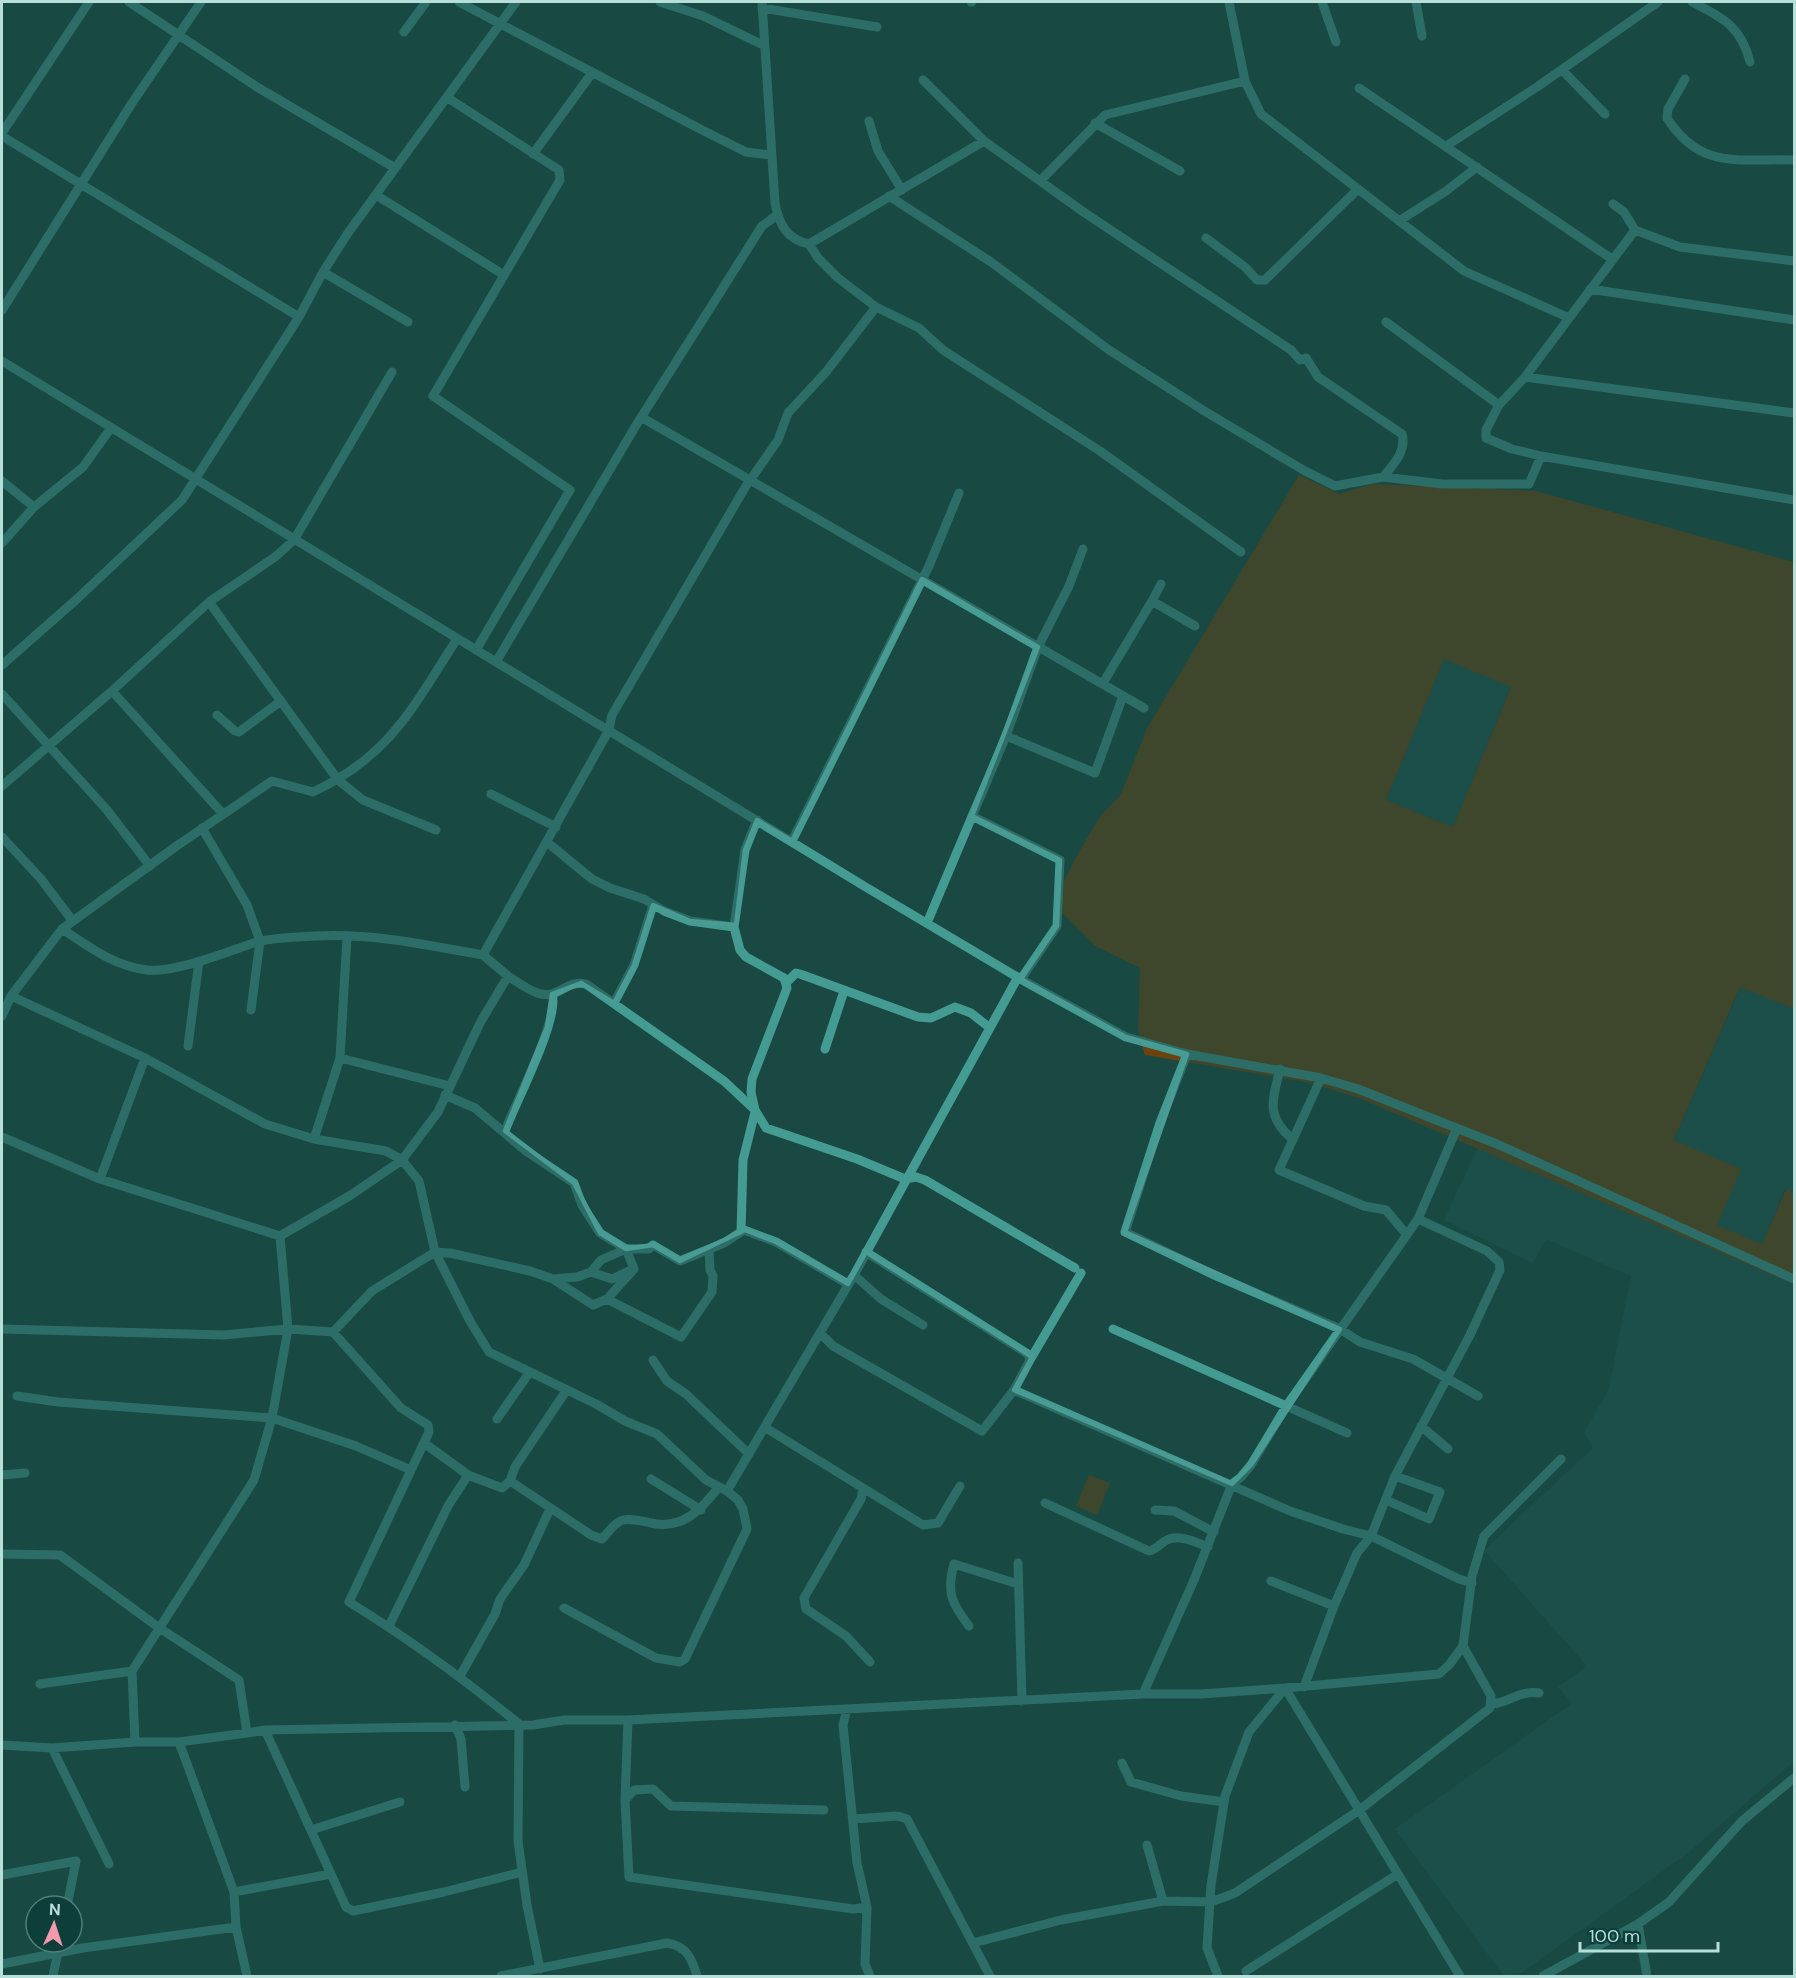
<svg xmlns="http://www.w3.org/2000/svg" width="1796" height="1978" font-family="'DM Sans',sans-serif">
<style>
.built{fill:#215752}
.green{fill:#6c430e;fill-rule:evenodd}
.lines{fill:none;stroke-linecap:round;stroke-linejoin:round}
.minor{stroke:#439b92;stroke-width:9}
.marked{fill:none;stroke:#4a9b94;stroke-width:4.5;stroke-linejoin:round}
</style>
<rect width="100%" height="100%" fill="#1a4944"/>
<!-- built -->
<path class="built" d="M1444,659L1511,686L1453,827L1386,800Z
M1741,986L1794,1009V1193L1785,1189L1762,1244L1717,1225L1674,1141Z
M1478,1147L1794,1284V1761L1688,1853L1517,1976H1504L1395,1829L1572,1703L1558,1687L1587,1666L1484,1550L1593,1448L1584,1433L1609,1388L1631,1276L1546,1239L1533,1263L1444,1220Z"/>
<!-- green -->
<path class="green" d="M1299,475L1340,494L1371,484L1536,491L1794,562V1009L1740,987L1674,1140L1741,1169L1717,1225L1762,1244L1786,1189L1794,1193V1284L1359,1098L1311,1083L1145,1055L1138,1030L1140,968L1095,946L1061,912L1062,885L1076,857L1099,818L1121,794L1147,728ZM1444,659L1511,687L1453,827L1386,800Z
M1089,1475L1110,1483L1097,1515L1076,1506Z"/>
<g class="lines">
<!-- minor -->
<path class="minor" d="M129,2L257,87L395,168
M459,2L702,130L746,152L771,155
M660,2L703,16L763,45
M762,2L775,203C779,224 786,239 809,244L984,141
M971,2H972
M1229,2L1245,81L1261,114L1464,271L1567,317
M1322,2L1336,42
M1416,2L1422,36
M1692,2C1723,18 1741,26 1750,62
M762,8L877,27
M404,32L426,2
M1562,70L1605,114
M1685,79L1668,109L1667,118C1701,171 1739,158 1794,160
M923,80L984,141L1085,213L1291,350L1300,360L1306,358L1318,377L1402,434C1407,451 1393,465 1383,477
M1359,88L1612,259
M448,98L559,170L560,180L433,396L570,490L476,650
M869,121L878,151L902,190
M1095,123L1180,171
M2,133L89,2
M2,136L299,317
M1446,146L1537,87L1658,2
M533,154L592,73
M1040,181L1105,115L1245,81
M376,195L504,275
M889,196L991,262L1109,350L1206,412L1305,471L1335,486L1383,477L1442,484H1529L1541,456
M1613,204L1624,212L1635,230L1680,247L1794,261
M1399,221L1446,191L1477,167
M1635,230L1525,377L1499,405L1486,430V438L1512,449L1541,456L1794,500
M1206,238L1245,267L1257,280H1265L1357,190
M809,244L818,258L838,278L876,307L919,328L943,350L1100,451L1241,552
M323,272L408,322
M1590,289L1794,320
M2,310L132,103L201,2
M1386,322L1499,405
M2,361L864,886L1024,981L1126,1037L1187,1054L1321,1078L1358,1089L1497,1144L1794,1279
M1525,377L1794,413
M641,417L1144,708
M751,479L778,440L788,413L826,372L876,307
M2,481L34,507
M2,543L34,507L83,467L111,428
M1152,601L1161,584
M209,602L338,780L363,800L436,830
M457,639C413,707 390,756 313,792L272,781L178,845L62,929C89,947 114,966 147,970C176,973 229,951 257,942C276,937 297,937 316,936C373,933 427,945 483,955
M496,662L635,427L762,226L777,215
M2,665L78,598L182,500L299,317L323,272L348,233L516,2
M1103,683L1152,601L1195,626
M112,691L223,814
M2,694L107,810L150,866
M217,715L235,731L239,732L281,701
M1006,736L1095,773L1123,696
M2,786L112,691L209,602L275,557L294,540L392,372
M491,794L556,827
M972,816L1060,860L1057,926L1021,979
M757,820L745,850L734,927L740,950L746,957L784,978L787,988L752,1079L751,1092L755,1110L766,1128L857,1159L905,1179L916,1177L925,1180L1075,1268
M202,828L247,905L260,941L251,1010
M2,837L41,879L72,920
M792,841L929,566L959,493
M548,843L592,879L610,888L644,899L664,911L690,921L734,927
M927,923L1006,736L1038,647L1069,586L1083,549
M508,976C518,982 530,992 541,994C559,998 568,979 586,984L724,1081L755,1110
M786,983L796,973L800,974L918,1017L931,1018L955,1007L971,1013L990,1028
M11,996L145,1058L265,1124L314,1139L386,1151L402,1160L419,1181L435,1252L470,1321L489,1352L596,1404L625,1421L657,1434L706,1480L727,1491L738,1500L743,1509L747,1529L685,1659L680,1662L656,1658L564,1608
M614,1003L634,965L653,905
M2,1016L11,996L62,929
M188,1046L199,961
M825,1049L844,991
M1187,1054L1160,1123L1125,1232L1212,1274L1340,1329L1360,1342L1413,1359L1478,1396
M340,1058L450,1086
M1280,1069C1273,1099 1265,1115 1291,1138
M1321,1078L1279,1170L1364,1206L1386,1210L1407,1235
M445,1095L475,1108L526,1151L574,1183L582,1205L600,1233L626,1249L634,1269
M505,1131C515,1103 560,1019 552,994
M2,1137L100,1179L280,1236
M314,1139L340,1058L347,937
M100,1179L145,1058
M741,1232L743,1160L755,1112
M591,1272L612,1279L629,1271
M854,1275L881,1299L923,1325
M553,1279L577,1277L591,1272L601,1260L626,1249H649L653,1245L680,1261L724,1243L744,1230L776,1242L848,1284
M607,1299L681,1337L712,1292L713,1276L710,1270L709,1250
M2,1329L223,1335L288,1329L333,1332L401,1408L428,1425L429,1432L349,1602C408,1638 465,1680 519,1724L518,1841L527,1905L540,1969
M1113,1329L1347,1433
M333,1332L372,1291L435,1252L450,1253L530,1271L553,1279L593,1305L607,1299L634,1269
M820,1333L833,1346L982,1431L1014,1390L1030,1360L1028,1354L866,1252
M653,1360L667,1381L686,1394L749,1454
M1030,1360L1081,1273
M1014,1390L1290,1511L1343,1529L1371,1536L1459,1579L1472,1583
M17,1396L58,1402L272,1418L356,1446L411,1470
M497,1419L529,1373
M1421,1426L1448,1449
M766,1428L923,1525L938,1523L960,1486
M424,1443L468,1475L502,1488L510,1481L515,1467L566,1391
M2,1475L25,1473
M651,1479L701,1510
M510,1481L591,1535L602,1539C608,1533 615,1522 623,1520C631,1518 643,1521 651,1523C682,1530 701,1510 718,1488
M863,1488L861,1499L804,1598L806,1609L846,1636L870,1662
M727,1491L854,1275L1018,977
M1386,1500L1429,1519L1440,1492L1395,1476
M1045,1503L1149,1551C1155,1550 1159,1545 1165,1541C1178,1533 1195,1542 1208,1547
M1155,1510L1174,1511L1214,1532
M2,1554L60,1555L158,1627L239,1680L247,1733L179,1742H135
M1018,1563L1022,1701
M1271,1581L1334,1606
M389,1626L448,1506L468,1475
M969,1626C952,1604 946,1593 954,1564L1018,1584
M460,1676L495,1614L500,1599L524,1565L550,1509
M40,1684L132,1671
M1304,1687L1334,1606L1357,1553L1371,1536L1395,1476L1470,1335L1500,1270L1499,1262L1487,1251L1418,1219
M1143,1694L1194,1580L1232,1484L1241,1477L1251,1465L1287,1405L1418,1219L1457,1128
M1493,1704C1510,1702 1520,1690 1539,1693
M847,1709L843,1725L857,1863L867,1907L865,1964L870,1976
M628,1720L625,1800L629,1877L853,1909L867,1907
M455,1725L461,1739L465,1787
M265,1730L331,1874
M247,1733L265,1730L533,1725L564,1720H628L1143,1694H1200L1285,1688L1439,1674L1449,1665L1463,1646L1472,1576L1484,1536L1561,1459
M179,1742L234,1892L236,1927L247,1976
M2,1745L52,1748L135,1742L132,1671L254,1480L272,1418L288,1329L280,1236L351,1195L402,1160L438,1112L480,1023L508,976L483,955L609,730L612,715L750,479
M52,1748L109,1864
M1122,1763L1131,1782L1181,1796L1224,1802
M625,1800L634,1790L653,1789L671,1806L824,1810
M853,1819L898,1816L907,1819L990,1976
M311,1830L400,1802
M1147,1845L1163,1901
M2,1875L76,1861L67,1906
M234,1892L331,1874L346,1907L353,1911L444,1892L522,1872
M1638,1924L1647,1976
M973,1943L1061,1920L1163,1901L1211,1902L1235,1893L1358,1811L1490,1708L1491,1696L1463,1646
M2,1964L83,1948L236,1927
M1246,1971L1398,1874
M53,1976L60,1942
M501,1976L667,1943C687,1946 692,1959 697,1976
M1218,1976L1207,1948L1211,1885L1225,1796L1249,1732L1285,1688L1460,1976
M1543,1976L1638,1924L1669,1902L1742,1821L1794,1778"/>
</g>
<!-- marked area -->
<path d="M0 0H1796V1978H0ZM922,579L1038,647L972,816L1060,860L1057,926L1021,979L1126,1037L1187,1054L1125,1232L1340,1329L1251,1465L1232,1484L1014,1390L1032,1357L866,1252L848,1284L776,1242L745,1230L680,1261L653,1245L626,1249L600,1233L574,1183L505,1131L547,1027L552,994L581,983L614,1003L634,965L653,905L690,921L736,925L745,850L757,820L792,841Z" fill="#1a4944" fill-opacity=".55" fill-rule="evenodd"/>
<path class="marked" d="M922,579L1038,647L972,816L1060,860L1057,926L1021,979L1126,1037L1187,1054L1125,1232L1340,1329L1251,1465L1232,1484L1014,1390L1032,1357L866,1252L848,1284L776,1242L745,1230L680,1261L653,1245L626,1249L600,1233L574,1183L505,1131L547,1027L552,994L581,983L614,1003L634,965L653,905L690,921L736,925L745,850L757,820L792,841Z"/>
<!-- border -->
<rect width="1796" height="1978" fill="none" stroke="#b7dfda" stroke-width="6"/>
<!-- north arrow -->
<g transform="translate(54 1924) rotate(3)"><circle r="28" fill="#0d3e3a" stroke="#517e7a" stroke-width="1.5"/>
<path d="M0-4.5L10 22L0 15L-10 22Z" fill="#f39aac"/>
<text y="-9" font-size="16" font-weight="bold" text-anchor="middle" fill="#b7dfda">N</text>
</g>
<!-- scale -->
<path d="M1580 1942v9h138v-9" fill="none" stroke="#b7dfda" stroke-width="3"/>
<text x="1589" y="1942" font-size="18" fill="#b7dfda" stroke="#0d3e3a" stroke-width="4.5" paint-order="stroke">100 m</text>
</svg>
